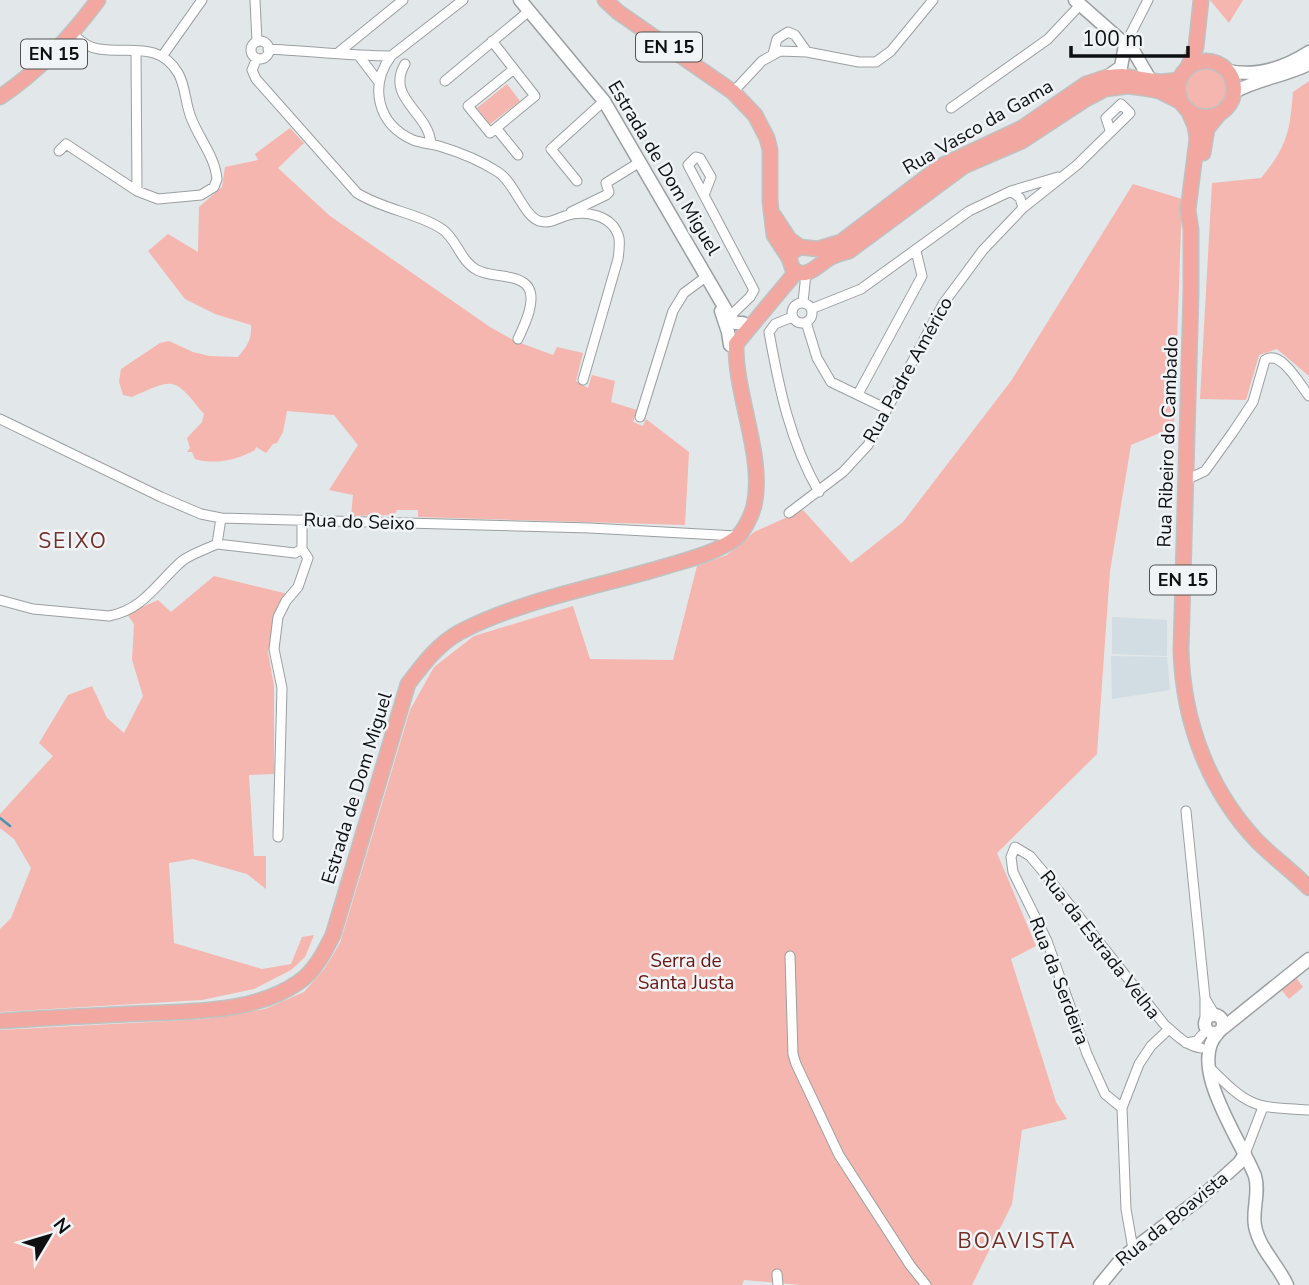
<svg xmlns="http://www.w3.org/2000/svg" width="1309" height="1285" font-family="'Nunito Sans',sans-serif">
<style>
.built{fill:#d1dde3}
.green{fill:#f4b6ae}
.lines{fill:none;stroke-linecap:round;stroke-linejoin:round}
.stream{stroke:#4694b3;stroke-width:2.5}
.street-casing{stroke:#9b9fa1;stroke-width:11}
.secondary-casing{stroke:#9b9fa1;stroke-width:15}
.primary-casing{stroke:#c0c1c1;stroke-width:17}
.street{stroke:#fff;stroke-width:9}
.secondary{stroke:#fff;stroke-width:12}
.primary{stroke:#f2a7a0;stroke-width:14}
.labels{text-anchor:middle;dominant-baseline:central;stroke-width:5;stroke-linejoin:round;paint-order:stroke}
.shield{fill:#f0f4f6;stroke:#515455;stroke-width:2}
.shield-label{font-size:18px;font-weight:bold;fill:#0d0f10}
.street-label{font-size:19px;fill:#0d0f10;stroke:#f0f4f6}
.park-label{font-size:19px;fill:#6b1613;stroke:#f0f4f6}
.neighbourhood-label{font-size:21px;letter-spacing:2px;fill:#742f28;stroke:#f0f4f6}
</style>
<rect width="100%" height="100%" fill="#e2e7e9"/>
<!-- built -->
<path class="built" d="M1112,617L1167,620V656L1112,654Z
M1111,656L1167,657L1170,690L1112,699Z"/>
<!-- green -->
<path class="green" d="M1210,0H1243L1229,23Z
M1183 89a23 23 0 1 1 46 0a23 23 0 1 1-46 0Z
M1309,81V376L1277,349L1259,355L1246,400L1200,399L1212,183L1261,178C1287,147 1290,131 1293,92Z
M507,84L520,101L490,124L477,108Z
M290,128L304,143L278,168L330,216L490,327L515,341L553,355L557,347L583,353L576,381L588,388L592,375L615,381L611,402L637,410L633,422L643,426L646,419L689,452L685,525L418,517V510H397L394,515L351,516L353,495L329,490L358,445L334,415L287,411L283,432L277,443L273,444L266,453L256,447L255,450C237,460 215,465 195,459L192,452H187L190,448L187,438L202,422L204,414C174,377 175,377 132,397L123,395L119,382L121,369L160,343L169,341L193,352L209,356L238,357C247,346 252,340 251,325L215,314L185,299L148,251L168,234L198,252L199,207L222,187L225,167L258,160L255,154Z
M1133,184L1182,199L1174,427L1131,445L1110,571L1097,754L997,853L1036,946L1011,959L1056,1102L1067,1119L1022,1130L1012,1204L972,1285H801L744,1280L742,1285H0V1030L206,1019L265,1009L304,992L325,968L340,943L410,710L434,667L474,636L573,606L590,659L673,660L697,566L727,555L754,532L803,510L851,563L903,522L1011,381Z
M214,576L288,594L275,615L268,652L274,686V774L249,775L254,856H266V889L247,874L193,859L169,863L174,943L262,969L291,964L302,937L314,935L305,957L291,970L254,989L202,1000L0,1012V929L11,918L31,868L14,839L0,828V814L53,756L39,743L68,695L92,686L107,718L124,733L143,696L132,660L134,624L127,614L158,600L171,612Z
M1294,975L1303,987L1289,999L1279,987Z"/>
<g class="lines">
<!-- stream -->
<path class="stream" d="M0,818L10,826"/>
<defs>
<path id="street" d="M255,0L257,42
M463,0L391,56C369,86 377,124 413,140C421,143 431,144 439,146C459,152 481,161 498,172C515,183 523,215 539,221C550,224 556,219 565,216C584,210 613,214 619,238C620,245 619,252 618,259L583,380
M492,41L535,96L490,133L468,106L514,69
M251 50a9 9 0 1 1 18 0a9 9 0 1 1-18 0Z
M1125,45L1148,0
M268,49C309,51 350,56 391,56
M136,51L137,191
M339,52L403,0
M773,54L777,39L788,32L795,35L807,52
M163,55L202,0
M359,56L378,81
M257,58L252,70L256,79L357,193C384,210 418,213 442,229C457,239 460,261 477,270C491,278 518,273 528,287C537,300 524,326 518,339
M405,64C385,98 429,112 431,144
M445,81L529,11
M733,92L762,61L780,51L807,52L859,62H876L891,51L933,0
M951,108L1048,39L1080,5
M496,128L518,155
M59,151L66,144L137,191L158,199L201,195L214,187L217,179C215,157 200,140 192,120C185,105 186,86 178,73C159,41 129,54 99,49C88,48 80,40 71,33
M577,181L551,149L604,101
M1011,191L1020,198L1023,208
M704,195L711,177L700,158L696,157L688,165L754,290L750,297L726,320
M571,212L606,195L609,192L606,183L640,162
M803,302L806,274
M792 313a10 10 0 1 1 20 0a10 10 0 1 1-20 0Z
M811,309L861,289L969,211L1011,191L1058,177
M792,317L775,324L769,332C779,388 790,442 819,492
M806,322L817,358L831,382L887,409
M858,394L922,276L916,251
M640,417L673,311L684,293L707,276
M0,419L161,497L201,514L221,518L590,528L737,536
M1186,480L1205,471L1233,432L1253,402L1265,360C1281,349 1300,385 1309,396
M789,513L843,472L868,445L943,304L983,250L1023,208L1077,165L1130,113L1121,104L1106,118L1110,130
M221,518L217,544L295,553L302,549V520
M0,600L33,609L109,616C143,610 157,583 182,561C191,554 206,549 217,544
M1186,811L1205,998V1021
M278,837L282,688L274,649L278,617L286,601L298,587L308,558L302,549
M790,956L793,1054L796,1064L839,1155L910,1265L926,1285
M1206,1000L1215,1015
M1186,1043L1197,1041L1202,1035
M1210,1068C1250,1108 1253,1107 1309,1110
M1122,1108L1105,1094L1087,1054L1047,941L1013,872L1011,857L1015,847L1030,856L1046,875L1164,1024C1175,1034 1186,1046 1201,1048
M1245,1154L1263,1107
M1133,1249L1126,1209L1122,1108L1139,1064L1151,1046L1169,1029
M777,1274L778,1285"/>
<path id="secondary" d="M520,0L604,101L730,317L735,323H743
M1075,0L1134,52L1151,81
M1228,71C1257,77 1284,68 1309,52
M1107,77L1121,67L1125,45
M1234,92C1257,79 1285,76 1309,64
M721,311L728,332L730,345
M1205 1024a9 9 0 1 1 18 0a9 9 0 1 1-18 0Z
M1223,1028L1309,959
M1218,1033C1186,1065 1242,1142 1255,1176C1260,1193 1252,1209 1255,1226C1259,1248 1278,1265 1287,1285
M1100,1285L1123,1257L1198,1200L1239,1163L1245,1154"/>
<path id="primary" d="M605,0L618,12L733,92L755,115L767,138L770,150V201L774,235L789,258L793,270C807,279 815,267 828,259C834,255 842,253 849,251L964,166L1022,141L1086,99L1105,89L1128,86L1143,88L1159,91L1181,102
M1178 89a28 28 0 1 1 56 0a28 28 0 1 1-56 0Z
M1188,67L1196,47L1201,0
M0,97C39,71 70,38 98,0
M1188,110L1195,126L1197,139L1188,210L1191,230V292L1181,650C1183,721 1208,789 1257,841C1273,857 1292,871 1309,888
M1203,153L1207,129L1219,114
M774,216L789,239L800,247
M789,258L793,251L800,247L818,249L841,242L941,166L1022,128L1086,84L1107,77L1122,76L1160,82L1179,80
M0,1021C43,1018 85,1016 128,1014C184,1011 252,1015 299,982C315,971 325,951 333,935L408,684C423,664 438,644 460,632C521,600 601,586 667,566C690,559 716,553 736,538C744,531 751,517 754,506C765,457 735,396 736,344L796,272"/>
</defs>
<!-- street casing -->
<use href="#street" class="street-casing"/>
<!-- secondary casing -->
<use href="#secondary" class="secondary-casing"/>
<!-- primary casing -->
<use href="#primary" class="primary-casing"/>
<!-- street -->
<use href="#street" class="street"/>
<!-- secondary -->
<use href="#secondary" class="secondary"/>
<!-- primary -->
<use href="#primary" class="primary"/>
</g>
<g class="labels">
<!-- shield labels -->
<g class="shield">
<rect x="636" y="32.5" width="66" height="29" rx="5"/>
<rect x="21" y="39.5" width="66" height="29" rx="5"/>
<rect x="1150" y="565.5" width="66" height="29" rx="5"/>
</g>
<g class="shield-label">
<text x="669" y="47">EN 15</text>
<text x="54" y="54">EN 15</text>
<text x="1183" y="580">EN 15</text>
</g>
<!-- street labels -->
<g class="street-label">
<text transform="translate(978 127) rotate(-30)">Rua Vasco da Gama</text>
<text transform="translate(664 168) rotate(59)">Estrada de Dom Miguel</text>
<text transform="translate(908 370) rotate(-61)">Rua Padre Américo</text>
<text transform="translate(1168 442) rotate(-88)">Rua Ribeiro do Cambado</text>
<text transform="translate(359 522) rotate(2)">Rua do Seixo</text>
<text transform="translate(357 788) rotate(-73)">Estrada de Dom Miguel</text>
<text transform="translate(1100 945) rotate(52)">Rua da Estrada Velha</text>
<text transform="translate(1059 981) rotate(69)">Rua da Serdeira</text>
<text transform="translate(1172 1219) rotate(-39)">Rua da Boavista</text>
</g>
<!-- park labels -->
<g class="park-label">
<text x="686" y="961">Serra de<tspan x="686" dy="22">Santa Justa</tspan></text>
</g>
<!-- neighbourhood labels -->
<g class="neighbourhood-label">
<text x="73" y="541">SEIXO</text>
<text x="1017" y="1241">BOAVISTA</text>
</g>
</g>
<!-- north arrow -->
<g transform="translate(49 1236) rotate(52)" stroke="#f0f4f6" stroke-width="5" paint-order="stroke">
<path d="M0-5L12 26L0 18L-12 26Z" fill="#0d0f10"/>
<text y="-10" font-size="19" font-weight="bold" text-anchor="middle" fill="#0d0f10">N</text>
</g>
<!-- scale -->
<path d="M1071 46v10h117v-10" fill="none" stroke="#0d0f10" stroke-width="3.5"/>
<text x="1082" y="46" font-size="21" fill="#0d0f10" stroke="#f0f4f6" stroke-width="5" paint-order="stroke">100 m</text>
</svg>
